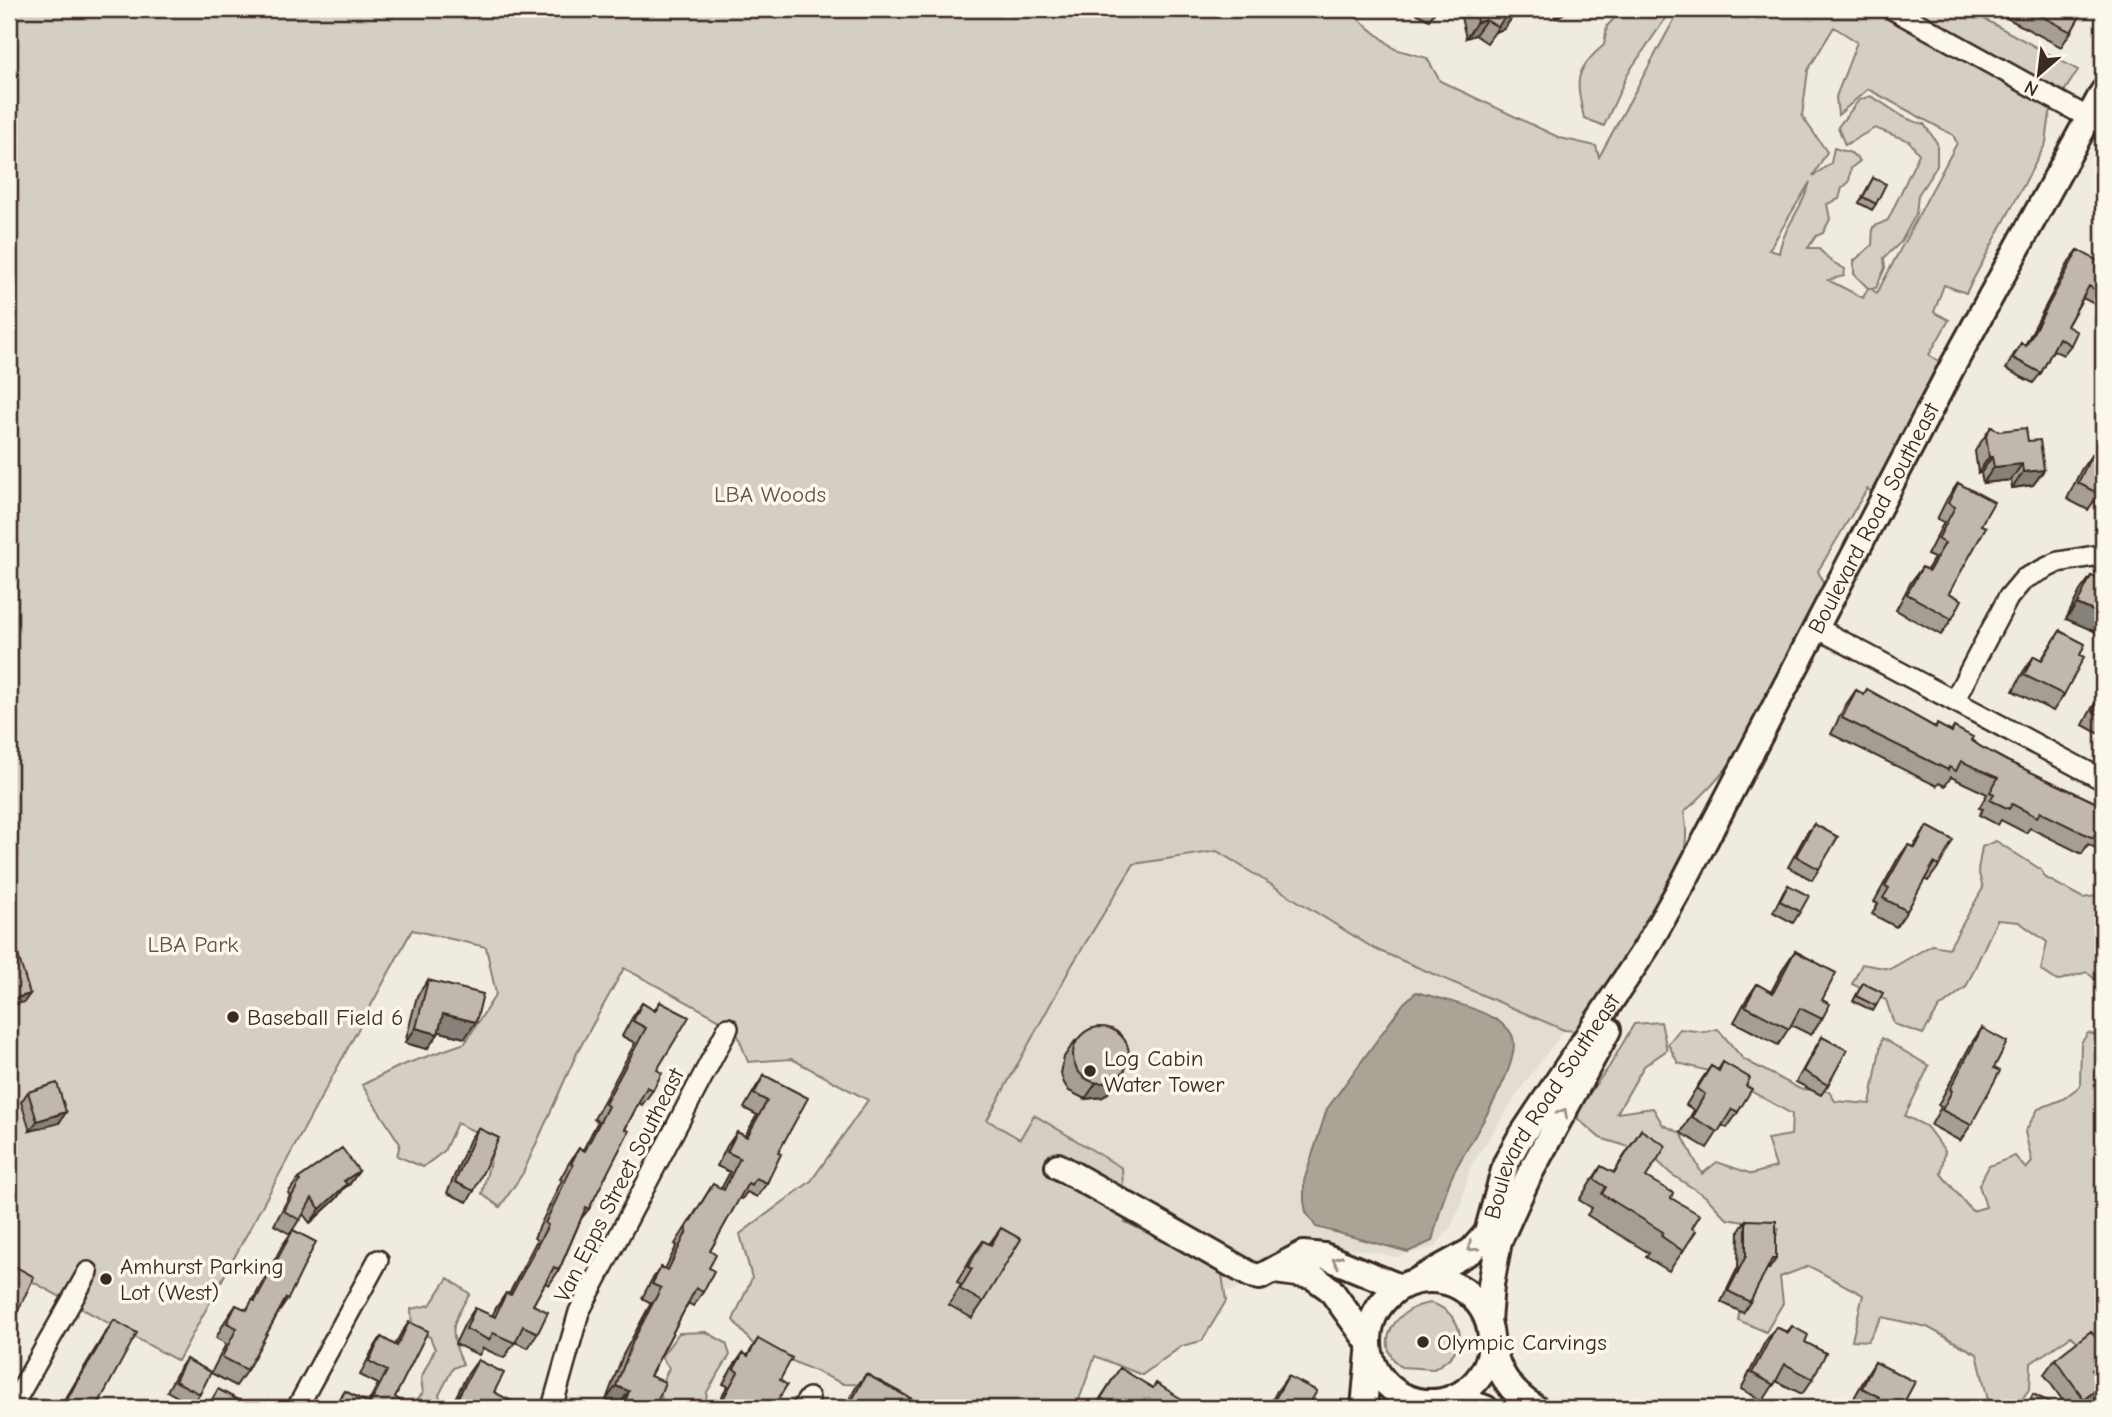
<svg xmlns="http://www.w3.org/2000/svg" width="2112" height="1417" font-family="'Comic Neue',sans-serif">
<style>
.built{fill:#e2dcd1}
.green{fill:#d5cec3;stroke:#887c70;stroke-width:2;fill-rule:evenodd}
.water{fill:#aca397;stroke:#7f7367;stroke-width:2}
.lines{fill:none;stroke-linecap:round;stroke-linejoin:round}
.minor-casing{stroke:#3b2a1e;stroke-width:24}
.tertiary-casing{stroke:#3b2a1e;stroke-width:30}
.minor{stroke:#fbf7ec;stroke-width:19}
.tertiary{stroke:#fbf7ec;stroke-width:24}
.wall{fill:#a59e95;stroke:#3b2a1e;stroke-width:2}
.shaded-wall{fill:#868179;stroke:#3b2a1e;stroke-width:2}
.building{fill:#c0b8ad;stroke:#3b2a1e;stroke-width:2}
.oneway{stroke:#9b9085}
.poi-dot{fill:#3b2a1e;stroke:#fbf7ec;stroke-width:2.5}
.labels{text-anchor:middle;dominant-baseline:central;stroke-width:7;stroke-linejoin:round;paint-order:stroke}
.park-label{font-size:23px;fill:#625347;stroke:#fbf7ec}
.street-label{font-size:23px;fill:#3b2a1e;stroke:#fbf7ec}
.poi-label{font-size:23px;fill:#3b2a1e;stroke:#fbf7ec;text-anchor:start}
</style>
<rect width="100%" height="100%" fill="#f0ebe0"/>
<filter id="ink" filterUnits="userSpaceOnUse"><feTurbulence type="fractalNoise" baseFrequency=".0143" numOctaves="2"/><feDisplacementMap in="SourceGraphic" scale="14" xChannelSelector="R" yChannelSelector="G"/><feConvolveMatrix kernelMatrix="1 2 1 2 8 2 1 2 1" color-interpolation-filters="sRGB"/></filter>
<g filter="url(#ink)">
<!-- built -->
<path class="built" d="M1145,804L1355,914L1564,1030L1519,1091L1470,1168L1459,1210L1450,1228L1435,1247L1395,1257L1365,1250L1304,1247L1231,1292L961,1148Z"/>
<!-- green -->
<path class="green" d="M9,9H1334L1356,17L1395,49L1427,58L1440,81L1560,138L1596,146L1599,157L1680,9H1966L2078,70L2050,113L2046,143L1966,293L1944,285L1934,312L1949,320L1929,355L1951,369L1884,498L1867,489L1818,571L1830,599C1787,672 1750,757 1684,812C1690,844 1683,865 1668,893L1658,897L1676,895L1590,1032L1564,1030L1375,949L1217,851L1134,864L1072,965L987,1120L1020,1139L1034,1115L1122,1168L1125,1222L1221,1268L1226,1301L1202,1341L1182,1346L1142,1375L1095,1356L1076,1408H917L875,1385L844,1384L752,1343L733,1320L752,1278L740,1234L811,1181L868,1100L792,1059L748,1062L735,1028L624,968L577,1053L523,1173L500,1207L482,1194L495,1141L457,1123L444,1151L423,1167L397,1156L400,1144L362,1085L400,1066L465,1043L496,994L486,947L412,930L178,1361L9,1269ZM1834,27L1857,42L1836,97L1838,115L1868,89L1953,135L1957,143L1877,293L1870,288H1876L1885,268L1884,258L1901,242L1916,214L1918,195L1937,166V143L1924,124C1903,121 1889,105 1870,96L1859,100L1838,127L1845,145L1875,128L1909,141L1919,154L1888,220L1873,227L1872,245L1854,261V274L1868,288L1863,298L1828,280L1844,276L1845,269L1831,261L1818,248H1808L1816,236L1823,233L1830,219L1827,204L1839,199L1842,188L1849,182L1851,168L1860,161L1851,153L1834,148L1831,163L1813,176L1827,152L1802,116L1808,70ZM1810,182C1803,208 1783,228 1779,253L1769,250Z
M1623,9H1672L1628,73L1604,126L1584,118C1576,81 1573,71 1604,45L1607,26Z
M1996,841L2040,869L2046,878L2083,898L2103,895V987L2087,972L2057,981L2041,970L2047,942L2019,922L1997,920L1966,987L1939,1008L1923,1034L1894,1024L1886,1000L1852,984L1862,964L1890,969L1932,945L1949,948L1983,888L1978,870L1982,847Z
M1661,1022L1667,1050L1644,1066L1617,1113L1653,1108L1663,1125L1681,1133L1702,1174L1717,1162L1752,1174L1776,1167L1767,1139L1791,1135L1792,1114L1720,1074L1678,1063L1668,1044L1680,1029L1704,1032L1718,1029L1743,1059L1800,1089L1829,1091L1835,1101L1870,1104L1882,1038L1929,1066L1905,1116L1926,1126L1945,1151L1941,1174L1972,1211L1986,1207L1979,1185L1989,1166L2015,1156L2026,1169L2032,1162L2025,1132L2038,1109L2063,1099L2080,1086L2081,1043L2088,1033L2103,1036V1363L2071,1336L2031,1363L2030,1388L2018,1405L1988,1400L1977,1354L1927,1327L1882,1317L1868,1341L1852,1340L1863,1295L1809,1266L1780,1277L1783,1303L1766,1332L1738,1320L1747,1274L1774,1242L1779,1228L1727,1219L1705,1196L1671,1174L1649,1153L1600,1138L1578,1119L1579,1107L1609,1067L1634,1024Z
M448,1278L470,1294C451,1322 448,1333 463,1364L453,1368L439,1395L444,1408H409L423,1393L421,1378L435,1349L430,1337L412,1328L411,1309L430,1305Z
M1431,1303C1451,1309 1468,1330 1455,1351C1451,1359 1441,1364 1434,1369L1401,1367C1370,1342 1399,1306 1431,1303Z
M706,1332L726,1343L730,1355L707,1392L705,1408H663L660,1387L669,1368L661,1357L679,1333Z"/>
<!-- water -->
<path class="water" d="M1416,992C1439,998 1501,1012 1512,1035C1525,1062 1466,1147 1453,1174C1443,1195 1438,1219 1432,1241L1408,1252L1316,1227L1306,1212L1304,1201V1181L1327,1109L1404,1003Z"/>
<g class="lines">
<defs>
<path id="minor" d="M1892,9L2089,118
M1815,627L2103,780
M1954,701L2008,598L2024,579L2058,562L2094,556L2103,558
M11,1408L88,1272
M297,1408L378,1260
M552,1408L579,1312L728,1028
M802,1408L809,1398"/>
<g id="tertiary">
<path d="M1058,1166L1251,1275L1260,1277L1303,1254L1324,1256L1400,1287"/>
<path d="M1275,1271L1312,1276L1330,1289L1369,1343"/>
<path id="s1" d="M1418,1280L1471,1251L1487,1233L1506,1163L1518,1141L1646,948L1683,883L1951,369L2103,92"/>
<circle cx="1430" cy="1341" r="61"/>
<path d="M1488,1321L1491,1285L1499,1241L1530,1173L1608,1030"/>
<path d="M1492,1342C1496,1372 1511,1393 1536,1408"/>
<path d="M1454,1397L1485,1408"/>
<path d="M1364,1408L1369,1353"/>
</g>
</defs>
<!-- minor casing -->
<use href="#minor" class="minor-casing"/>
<!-- tertiary casing -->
<use href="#tertiary" class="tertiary-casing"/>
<!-- minor -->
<use href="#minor" class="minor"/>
<!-- tertiary -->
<use href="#tertiary" class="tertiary"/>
</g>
<!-- wall -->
<path class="wall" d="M1408,9H1437L1429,20Z
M1459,9H1524L1521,13L1514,15L1504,29L1495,32L1487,43L1475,35L1466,38Z
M1538,9H1572L1556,18L1551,10L1543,15Z
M1990,9H2084L2071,32L2061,47Z
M1873,178L1876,204L1872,210L1859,203Z
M2078,250L2103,264V299L2098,306L2083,298L2067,326L2071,345L2063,355L2053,350L2041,373L2033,383L2006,369L2014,354L2021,343L2025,345L2070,260Z
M1991,427L1999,431L2028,441L2044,470L2033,485L2012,488L2011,480L1983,483L1981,473H1978L1975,451Z
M2103,446V504L2094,501L2088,510L2067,499L2081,470L2092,454L2096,456Z
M1958,483L1981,525L1949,593L1952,619L1941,635L1896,610L1911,582L1922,567L1927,570L1934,558L1927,555L1944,522L1937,519L1947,499Z
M2091,576L2103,580L2066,619L2080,591Z
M2060,631L2064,695L2053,711L2013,691L2023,672L2034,656L2041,660Z
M1867,689L1935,727L1951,732L1954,727L1981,747L2007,761L2103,806V852L2088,844L2082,854L2030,828L2026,833L2001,820L1998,825L1979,815L1983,809L1979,808L1987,794L1951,777L1945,786L1939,783L1937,786L1831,734L1845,706L1856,690L1864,694Z
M2103,692V736L2083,725L2093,706Z
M1814,824L1819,869L1812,880L1788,867L1806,834Z
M1927,826L1939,866L1928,881L1924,879L1907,911L1896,927L1872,914L1878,904L1874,902L1897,860L1908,845L1913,847Z
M1788,885L1800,912L1793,923L1773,912L1781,896Z
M1795,951L1822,1000V1019L1811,1035L1791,1025L1778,1045L1734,1022L1746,1000L1757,984L1771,992L1784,967Z
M428,980L465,1038L439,1031L427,1049L405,1043L417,996Z
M1863,983L1876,1006L1873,1011L1853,1001Z
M660,1002L657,1070L653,1090L642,1105L639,1103L625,1129L589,1209L581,1219L559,1270L549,1285L545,1283L533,1305L538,1333L528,1348L515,1342L504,1358L483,1348L479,1355L455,1344L465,1323L475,1308L492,1316L496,1308L506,1293L509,1294L537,1240L534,1238L562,1180L560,1179L569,1163L579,1148L583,1150L598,1121L594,1119L635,1043L622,1036L632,1018L642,1003L654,1010Z
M1982,1028L1994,1068L1971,1125L1960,1141L1931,1125L1941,1107L1938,1105L1971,1044Z
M1822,1037L1828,1085L1821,1095L1796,1082L1815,1048Z
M1075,1041L1110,1091L1103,1097L1085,1099L1069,1091L1064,1083L1061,1074L1064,1057Z
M1723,1062L1746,1086L1738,1112L1727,1128L1722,1125L1707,1148L1681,1133L1694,1110L1686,1105L1700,1082L1711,1066L1718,1070Z
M764,1075L778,1153L767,1183L757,1197L747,1192L742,1199L739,1198L710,1251L709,1268L703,1292L693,1306L688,1303L650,1376L655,1408H618L619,1405L606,1400L623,1355L651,1303L642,1298L651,1281L661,1267L665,1269L677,1245L675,1244L713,1184L721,1189L730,1172L717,1166L727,1146L737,1132L745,1136L757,1115L744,1108L755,1089Z
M28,1092L66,1112L59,1123L30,1131L21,1102Z
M478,1128L474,1191L467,1202L447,1193L470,1139Z
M1641,1130L1646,1177L1671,1198L1692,1228L1683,1251L1669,1271L1646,1257L1649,1253L1587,1215L1592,1208L1579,1200L1601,1166L1613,1173Z
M359,1171L349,1185L344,1188L337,1198L310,1223L303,1214L290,1234L274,1225L290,1195L288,1193L298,1179Z
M1746,1220L1769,1269H1766L1750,1302L1743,1313L1721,1302L1738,1267L1739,1231Z
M1001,1228L983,1302L972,1318L949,1305L961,1285L957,1282L972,1256L983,1241L989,1244Z
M293,1230L288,1299L277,1315L247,1370L236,1386L211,1373L226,1344L216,1338L225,1321L236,1305L246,1310L253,1300L282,1246Z
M114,1320L96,1408H97H60L103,1336Z
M409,1322L395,1397L397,1408H334L345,1391L368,1403L378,1384L360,1375L372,1351L381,1337L395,1345L400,1335Z
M1792,1326L1805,1342L1813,1379L1802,1394L1776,1381L1763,1401L1741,1389L1765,1342L1776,1327L1787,1332Z
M758,1339L780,1380L773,1408H715L728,1386L723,1384L732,1368L743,1353L747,1356Z
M2103,1348V1366L2098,1373L2095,1375L2103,1385L2092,1401L2081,1408H2068L2044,1374L2055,1359Z
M186,1359L200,1394L192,1405L167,1391L179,1369Z
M478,1360L494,1392L510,1408H450L467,1375Z
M1875,1362L1901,1408H1871L1854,1398L1868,1373Z
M1120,1368L1173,1408H1094Z
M866,1374L928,1408H845L855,1389Z
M1288,1376L1307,1408H1268L1277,1391Z"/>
<!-- shaded-wall -->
<path class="shaded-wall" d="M1507,9H1524L1521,13L1514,15L1504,29L1495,32Z
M1563,9H1572L1556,18Z
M1486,20L1475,35L1466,38L1477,22Z
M1989,457H1992L1981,473H1978Z
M2022,464L2011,480L1983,483L1994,467Z
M2044,470L2033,485L2012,488L2023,472Z
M2103,486V502L2102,503L2094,501Z
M2077,604L2103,615V635L2066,619Z
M30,994L24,1002L9,1006V1000Z
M443,1014L476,1022L465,1038L432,1030Z
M416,1028L438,1034L427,1049L405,1043Z
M1121,1076L1110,1091L1103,1097L1085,1099L1096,1083Z
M66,1112L59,1123L30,1131L37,1121Z
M359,1171L349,1185L344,1188L337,1198L310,1223L320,1209L344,1181Z
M1772,1259H1776L1769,1269H1764Z
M2103,1361V1366L2098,1373L2081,1385L2092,1370Z
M2103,1385L2092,1401L2081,1408H2077L2084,1399Z
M616,1386L629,1391L619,1405L606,1400Z"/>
<!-- building -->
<path class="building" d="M1474,9H1514L1515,13L1505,16L1498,27L1486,20L1477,22Z
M2028,9H2084L2071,32Z
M1873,178L1886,184L1876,204L1863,197Z
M2078,250L2103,264V294L2089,286L2067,326L2077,332L2071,345L2059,338L2041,373L2013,358L2021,343L2026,346Z
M1991,427L1999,431L2026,428L2028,441L2040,440L2044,470L2023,472L2022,464L1994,467L1992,457H1989L1986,435Z
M2103,446V486L2099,494L2078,483L2092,454L2098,457Z
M1958,483L1994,502L1981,525L1986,527L1949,593L1962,600L1952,619L1907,594L1922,567L1929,571L1945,543L1938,539L1955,507L1948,503Z
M2091,576L2103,580V615L2077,604Z
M2060,631L2085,644L2080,655L2084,657L2064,695L2024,675L2034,656L2042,660Z
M1867,689L1936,728L1937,724L1952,732L1954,727L1973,737L1971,740L1981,747L2007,761L2103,806V830L2098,828L2093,838L2040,812L2037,817L2012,804L2009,809L1990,800L1994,794L1990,792L1998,778L1961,761L1956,771L1949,767L1948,770L1842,718L1856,690L1864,695Z
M2103,692V717L2093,711Z
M1814,824L1838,837L1819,869L1796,856Z
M1927,826L1953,840L1939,866L1934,863L1907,911L1883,898L1889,888L1885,886L1908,845L1915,848Z
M1788,885L1809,896L1800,912L1780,901Z
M14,942L30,994L9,1000V943Z
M1795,951L1836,973L1822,1000L1830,1004L1822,1019L1800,1008L1789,1029L1745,1006L1757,984L1773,993Z
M428,980L483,994L476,1022L443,1014L438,1034L416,1028Z
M1863,983L1883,993L1876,1006L1856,996Z
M660,1002L689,1017L657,1070L662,1073L653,1090L647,1087L625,1129L629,1131L589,1209L586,1207L559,1270L554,1267L533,1305L548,1312L538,1333L523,1326L515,1343L493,1333L489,1340L466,1329L475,1308L495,1317L506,1293L511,1295L548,1225L545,1223L573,1165L571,1164L579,1148L585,1151L608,1106L605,1104L646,1028L633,1021L642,1003L655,1011Z
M1073 1055a28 28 0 1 1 56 0a28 28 0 1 1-56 0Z
M1982,1028L2007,1042L1994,1068L2000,1071L1971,1125L1942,1110L1952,1091L1950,1089Z
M1822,1037L1847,1050L1828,1085L1804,1071Z
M1723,1062L1750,1078L1746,1086L1752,1089L1738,1112L1732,1109L1718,1132L1692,1117L1705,1094L1697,1089L1711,1066L1719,1071Z
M764,1075L808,1098L778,1153L781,1154L767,1183L756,1178L752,1185L748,1183L710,1251L716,1255L709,1268L714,1271L703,1292L696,1288L650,1376L665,1382L655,1408H623L629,1391L616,1386L633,1341L661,1288L652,1284L661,1267L668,1270L687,1231L685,1230L713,1184L724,1190L740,1158L727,1152L737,1132L747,1137L767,1101L754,1094Z
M57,1083L66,1112L37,1121L28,1092Z
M478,1128L499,1138L474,1191L455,1182Z
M1641,1130L1666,1146L1646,1177L1673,1193L1671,1198L1700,1215L1692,1228L1696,1231L1683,1251L1661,1236L1663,1232L1602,1194L1606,1187L1594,1179L1601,1166L1614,1173Z
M342,1148L359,1171L344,1181L347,1184L320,1209L312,1198L300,1220L284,1211L300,1181L298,1179Z
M1746,1220L1776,1221V1259H1772L1750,1302L1728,1291L1746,1256Z
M1001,1228L1021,1239L983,1302L960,1289L972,1269L968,1267L983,1241L991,1245Z
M293,1230L316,1242L288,1299L286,1298L247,1370L222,1357L237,1328L227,1323L236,1305L247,1310L252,1300L255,1301Z
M9,1263L34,1277L10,1328H9Z
M114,1320L137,1333L96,1408H97H62Z
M409,1322L428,1331L395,1397L401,1401L397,1408H336L345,1391L370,1404L387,1371L369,1361L381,1337L397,1346Z
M1792,1326L1808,1335L1805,1342L1826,1353L1813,1379L1785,1364L1774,1385L1752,1373L1776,1327L1788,1333Z
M2091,1331L2103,1348V1361L2092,1370L2103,1385L2084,1399L2055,1359Z
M758,1339L792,1358L780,1380L787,1385L773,1408H718L738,1372L734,1369L743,1353L748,1356Z
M186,1359L211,1372L200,1394L175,1381Z
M478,1360L504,1373L494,1392L513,1402L510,1408H475L457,1399Z
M1875,1362L1915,1382L1901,1408H1887L1876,1402L1879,1397L1862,1388Z
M1120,1368L1153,1388L1156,1383L1180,1398L1173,1408H1117L1101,1398Z
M866,1374L928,1408H848Z
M1288,1376L1317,1391L1307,1408H1270Z
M218,1389L249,1406L248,1408H207Z
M2033,1394L2061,1408H2026Z"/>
<!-- one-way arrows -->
<defs><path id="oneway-chevron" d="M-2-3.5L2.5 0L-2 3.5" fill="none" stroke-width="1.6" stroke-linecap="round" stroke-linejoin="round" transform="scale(1.75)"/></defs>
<g class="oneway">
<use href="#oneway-chevron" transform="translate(1563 1113) rotate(-61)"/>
<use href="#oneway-chevron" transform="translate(1472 1247) rotate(137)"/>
<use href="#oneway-chevron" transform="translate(1337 1261) rotate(-158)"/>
</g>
</g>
<!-- markers -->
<g class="poi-dot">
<circle cx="233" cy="1017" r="7"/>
<circle cx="1090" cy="1071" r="7"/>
<circle cx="106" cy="1279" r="7"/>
<circle cx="1423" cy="1342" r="7"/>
</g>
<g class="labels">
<!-- park labels -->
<g class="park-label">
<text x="770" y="494">LBA Woods</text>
<text x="193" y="944">LBA Park</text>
</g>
<!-- street labels -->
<g class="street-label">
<text stroke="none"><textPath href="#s1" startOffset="900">Boulevard Road Southeast</textPath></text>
<text stroke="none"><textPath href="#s1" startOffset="228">Boulevard Road Southeast</textPath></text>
<text transform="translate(619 1185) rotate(-63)">Van Epps Street Southeast</text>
</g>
<!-- poi labels -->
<g class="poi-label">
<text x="247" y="1017">Baseball Field 6</text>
<text x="1104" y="1058">Log Cabin<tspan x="1104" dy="26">Water Tower</tspan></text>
<text x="120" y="1266">Amhurst Parking<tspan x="120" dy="26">Lot (West)</tspan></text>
<text x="1437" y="1342">Olympic Carvings</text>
</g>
</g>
<!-- margin -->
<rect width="2112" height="1417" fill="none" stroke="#fbf7ec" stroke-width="35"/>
<rect x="18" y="18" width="2077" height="1382" fill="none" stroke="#3b2a1e" stroke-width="2.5" filter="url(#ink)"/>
<!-- north arrow -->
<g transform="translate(2039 74) rotate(208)" stroke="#fbf7ec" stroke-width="5" paint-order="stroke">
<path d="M0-5L12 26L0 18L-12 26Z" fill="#3b2a1e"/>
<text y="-10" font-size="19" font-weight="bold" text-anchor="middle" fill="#3b2a1e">N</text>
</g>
</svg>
